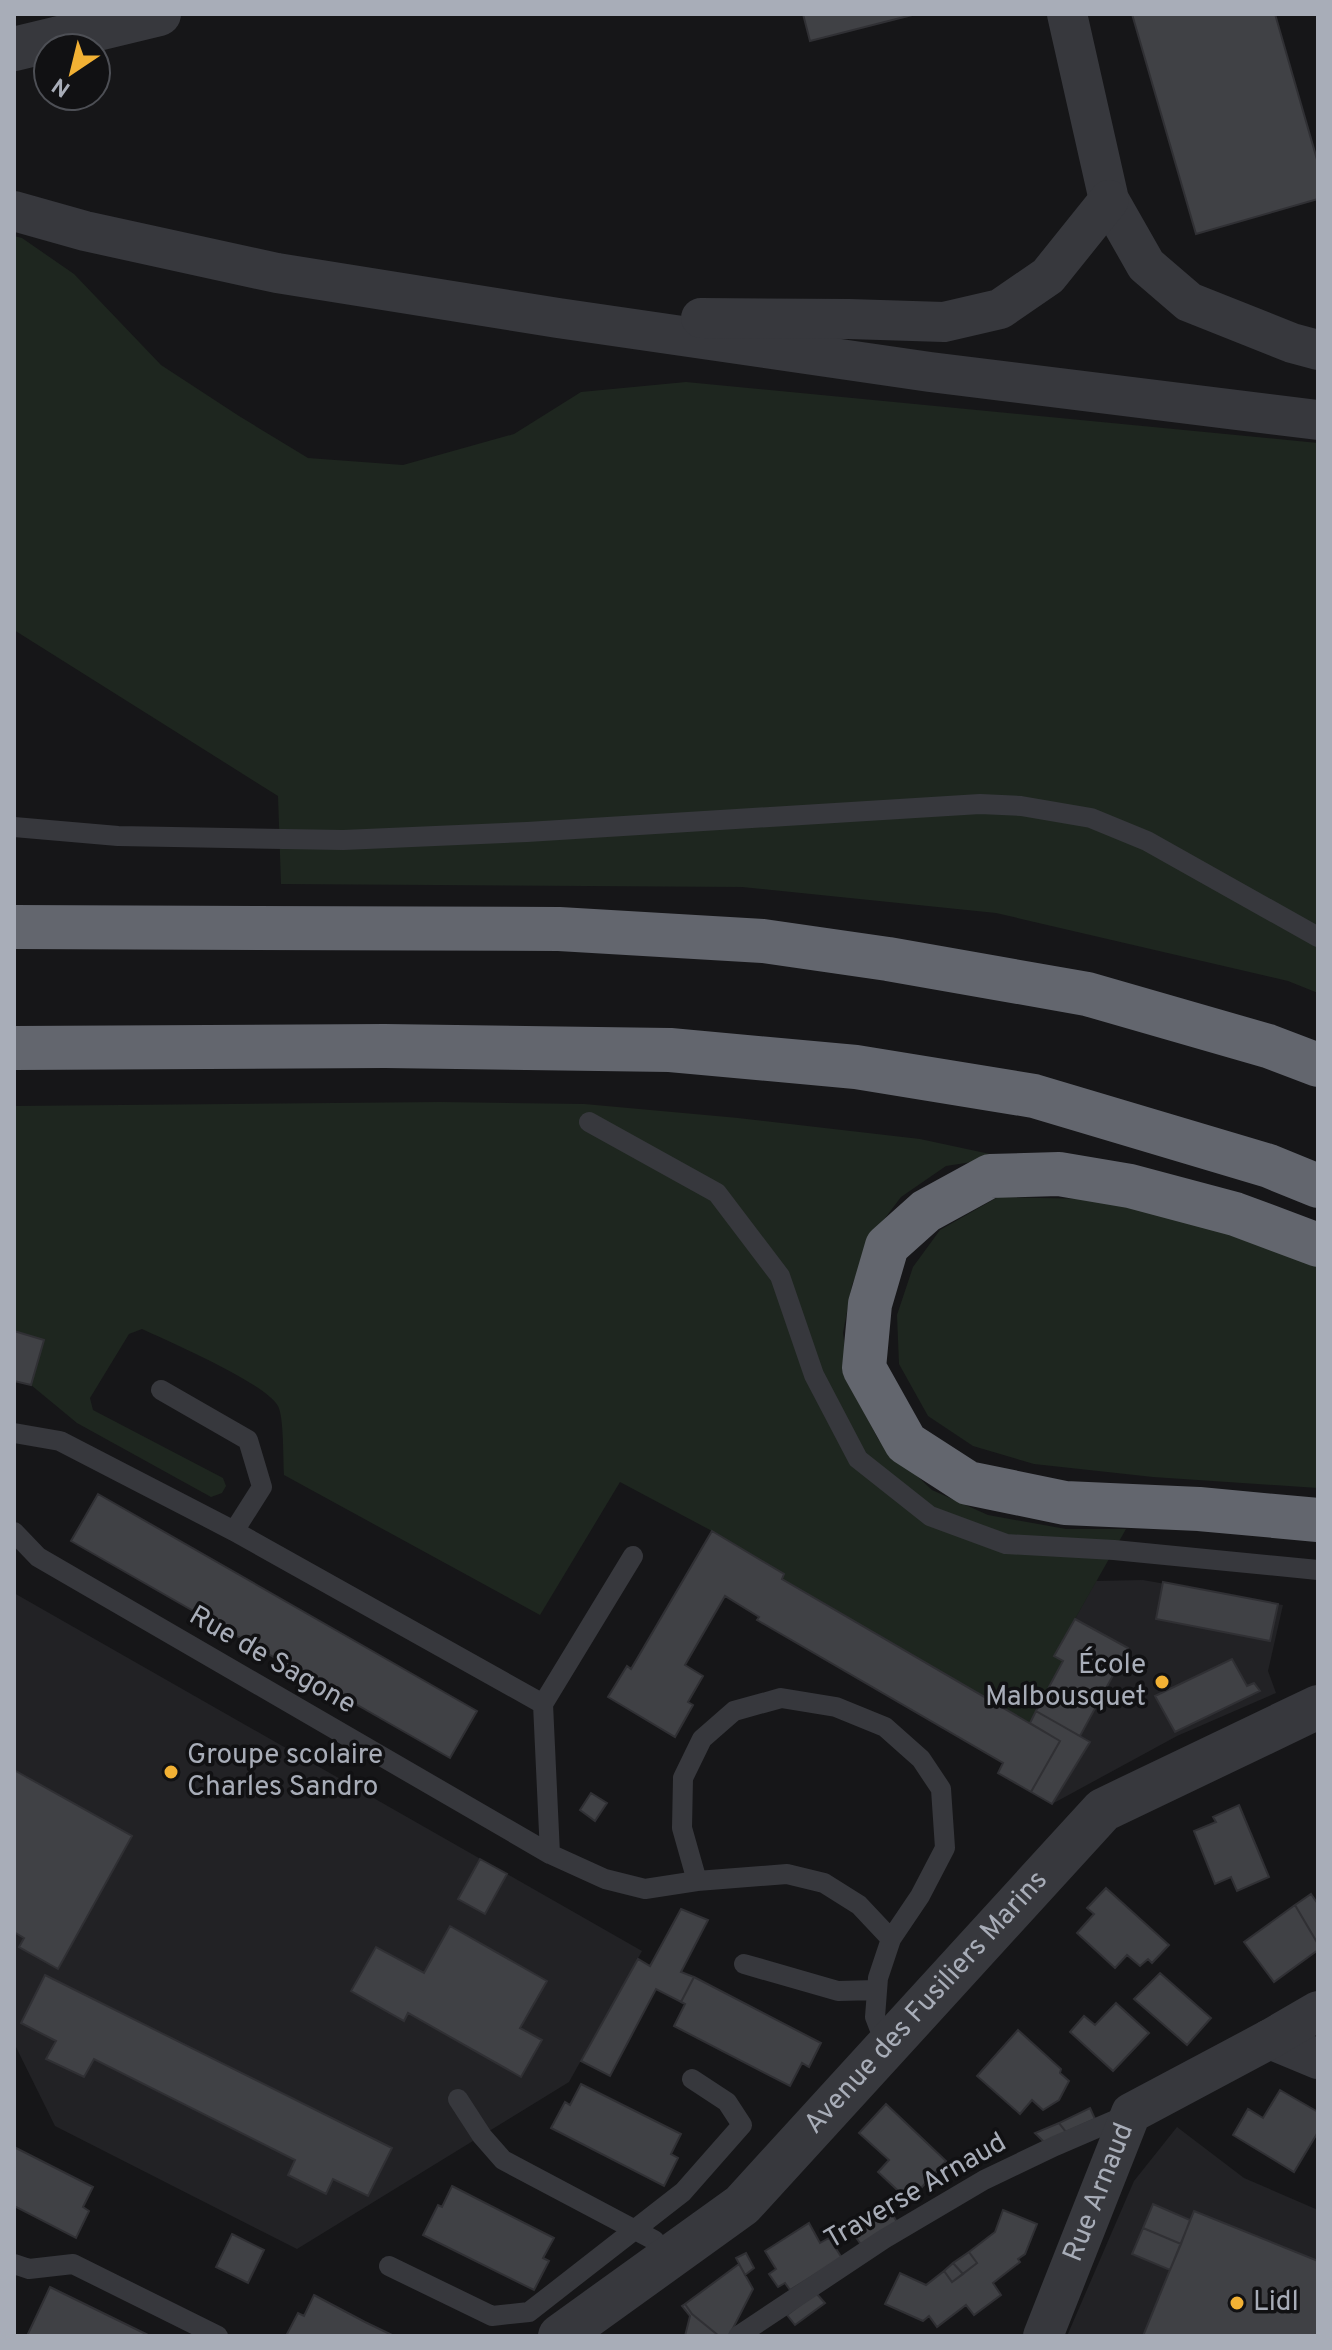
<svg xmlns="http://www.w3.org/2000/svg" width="1332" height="2350" font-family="Overpass,sans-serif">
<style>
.built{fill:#222225}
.green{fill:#1e261f}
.building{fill:#404145;stroke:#303034;stroke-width:2}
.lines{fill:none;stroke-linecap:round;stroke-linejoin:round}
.service{stroke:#37383d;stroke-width:20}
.minor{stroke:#37383d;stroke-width:40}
.tertiary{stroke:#37383d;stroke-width:44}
.motorway{stroke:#63666e;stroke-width:44}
.poi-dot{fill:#f2b134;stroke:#111113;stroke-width:3}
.labels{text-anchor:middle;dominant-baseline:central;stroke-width:7;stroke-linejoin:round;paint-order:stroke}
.street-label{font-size:28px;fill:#a8adb8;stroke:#111113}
.poi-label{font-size:28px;fill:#a8adb8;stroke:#111113;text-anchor:start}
</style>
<rect width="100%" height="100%" fill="#161618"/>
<!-- built -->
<path class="built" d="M1143,1580L1283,1605L1268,1671L1276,1693L1177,1736L1052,1804L1031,1792L1060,1741L1030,1723L1063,1661L1054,1656L1096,1581Z
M14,1593L642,1951L569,2082L297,2249L55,2126L14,2043Z
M1177,2127L1244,2178L1318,2210V2336H1067L1134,2181Z"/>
<!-- green -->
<path class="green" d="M14,236L22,238L74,274L161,365L239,416L308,458L403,465L514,434L581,392L686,382L1318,443V993L1288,981L996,913L742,887L281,884L278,796L14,630Z
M440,1102L584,1104L738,1118L920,1139L1004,1157L946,1166L901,1197L873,1234L852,1285L843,1333L850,1384L878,1439L932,1490L988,1515L1066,1529H1126L1054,1656L1063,1661L1030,1723L782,1579L784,1574L712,1531L620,1482L540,1615L284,1475C283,1460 284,1417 278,1406C265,1383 170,1342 142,1329L129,1334L90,1398L93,1410L223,1478L226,1486L222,1493L211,1497L77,1423L31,1385L44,1340L14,1331V1106Z
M998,1197L1092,1199L1214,1227L1318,1260V1488L1153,1477L1034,1464L973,1446L928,1416L899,1364L897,1315L913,1267L940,1230Z"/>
<!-- building -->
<path class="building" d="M803,14H916L810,41Z
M1132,14H1275L1318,163V199L1196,234Z
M14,1331L44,1340L31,1385L14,1381Z
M98,1494L477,1711L450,1758L71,1541Z
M712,1531L784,1574L782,1579L1060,1741L1031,1792L998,1773L1003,1763L757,1620L759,1617L725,1596L685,1665L703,1676L688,1702L693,1705L675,1737L608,1697L627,1666L631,1669Z
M1163,1582L1278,1604L1270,1641L1156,1619Z
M1075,1619L1128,1648L1080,1736L1036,1711L1063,1661L1054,1656Z
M1232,1659L1247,1686L1254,1683L1260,1691L1175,1732L1155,1696Z
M1036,1711L1090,1742L1052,1804L1031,1792L1060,1741L1030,1723Z
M14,1770L132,1836L58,1969L19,1947L24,1938L14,1932Z
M591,1793L607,1803L595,1821L580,1810Z
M1239,1805L1269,1877L1237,1891L1231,1877L1215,1884L1194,1831L1216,1822L1213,1817Z
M480,1859L507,1874L485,1914L458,1899Z
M1106,1888L1169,1945L1152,1963L1148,1959L1140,1966L1127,1955L1115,1968L1077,1933L1094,1914L1087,1908Z
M1311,1894L1318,1904V1944L1295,1905Z
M1295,1905L1318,1944V1950L1274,1982L1244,1942Z
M681,1909L708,1920L681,1972L694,1977L681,2002L656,1989L610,2076L581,2061L638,1959L650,1966Z
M450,1926L547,1981L520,2028L542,2040L521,2077L408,2013L404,2021L351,1991L376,1947L424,1973Z
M1160,1973L1211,2018L1187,2045L1134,1999Z
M45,1975L392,2148L368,2196L333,2179L326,2194L288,2175L295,2160L94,2059L84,2077L46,2059L56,2041L21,2023Z
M694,1977L821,2043L809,2067L802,2063L790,2086L674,2026L685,2004L681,2002Z
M1116,2003L1149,2033L1113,2071L1070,2032L1084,2016L1095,2025Z
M1018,2030L1061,2069L1060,2073L1069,2081L1059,2100L1043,2110L1032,2100L1020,2114L977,2076Z
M581,2084L681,2134L671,2154L678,2158L664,2186L551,2128L565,2102L570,2105Z
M1280,2090L1318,2112V2132L1294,2172L1233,2135L1248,2109L1263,2118Z
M886,2104L946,2161L909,2201L878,2172L889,2160L859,2133Z
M1090,2108L1095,2119L1066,2132L1059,2123Z
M1059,2123L1066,2132L1045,2143L1035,2133Z
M14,2147L93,2187L83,2207L89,2211L76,2238L14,2206Z
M452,2186L554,2238L543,2258L549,2261L534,2290L423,2235L438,2205L442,2207Z
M1153,2204L1190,2220L1181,2244L1143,2228Z
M890,2210L898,2224L862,2246L855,2236Z
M1003,2210L1037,2224L1025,2254L1018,2259L1020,2262L993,2283L1001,2295L974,2315L966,2305L937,2327L929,2316L923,2321L885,2304L900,2273L926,2285L944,2271L952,2282L977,2263L969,2252L995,2232Z
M1194,2211L1318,2261V2336H1143Z
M809,2223L820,2243L829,2238L842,2258L790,2290L785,2283L778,2287L769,2274L776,2269L765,2251Z
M1143,2228L1181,2244L1170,2270L1132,2254Z
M232,2234L264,2250L248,2283L216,2267Z
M969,2252L977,2263L963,2274L953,2263Z
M746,2253L754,2268L745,2275L736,2258Z
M953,2263L963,2274L952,2282L944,2271Z
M739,2264L753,2289L729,2336H719L692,2314L685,2304Z
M50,2287L103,2313L150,2336H27Z
M816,2293L825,2303L795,2325L787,2315Z
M314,2295L365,2322L394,2336H286L298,2313L304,2316Z
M685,2304L692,2314L719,2336H685L690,2316L682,2306Z"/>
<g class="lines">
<!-- service -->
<path class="service" d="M14,827L118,836L343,840L527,832L980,804L1021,806L1091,818L1147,841L1318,937
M589,1122L717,1193L780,1276L814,1375L858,1459L930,1516L1006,1544L1114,1550L1318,1570
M161,1390L248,1440L262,1487L234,1531L543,1704L550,1854
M14,1433L60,1441L234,1531
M14,1532L38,1557L550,1854L605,1879L645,1889L697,1881L787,1874L824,1883L859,1905L891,1939L878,1978L875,2017L887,2048
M543,1704L633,1556
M697,1881L682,1828L683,1778L702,1739L734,1711L781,1698L836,1707L885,1727L921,1759L941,1789L945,1848L920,1896L891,1939
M744,1964L838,1991L877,1990
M458,2099L482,2136L503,2160L654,2240L668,2258
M14,2264L29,2269L73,2264L218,2336
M389,2266L492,2316L529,2312L683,2192L742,2125L727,2102L692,2079
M738,2336L884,2239L984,2180L1055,2146L1127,2115"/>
<!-- minor -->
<g class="minor">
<path d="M1067,14L1109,200L1146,265L1189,302L1292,343L1318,350"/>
<path d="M14,211L85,231L277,273L558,318L930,372L1318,420"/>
<path d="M701,318L849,319L944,322L1000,309L1048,276L1109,200"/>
<path d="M1270,2039L1318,2059"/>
<path id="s1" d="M1043,2336L1131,2113L1270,2039L1318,2011"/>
</g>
<!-- tertiary -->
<g class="tertiary">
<path d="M14,49L159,14"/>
<path id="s2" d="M560,2336L742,2205L1103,1810L1318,1707"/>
</g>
<!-- motorway -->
<path class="motorway" d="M14,927L559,929L763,941L888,959L1087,994L1268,1046L1318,1065
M14,1048L385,1046L670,1050L856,1067L1034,1096L1269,1166L1318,1186
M1318,1245L1235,1214L1130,1186L1059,1174L990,1176L926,1211L887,1246L870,1304L864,1368L906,1443L968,1483L1065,1503L1199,1509L1318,1520"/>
</g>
<!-- markers -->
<g class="poi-dot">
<circle cx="1162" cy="1682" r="8"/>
<circle cx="171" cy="1772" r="8"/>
<circle cx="1237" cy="2303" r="8"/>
</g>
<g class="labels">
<!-- street labels -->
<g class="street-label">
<text transform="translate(272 1661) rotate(30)">Rue de Sagone</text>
<text stroke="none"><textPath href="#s2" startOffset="498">Avenue des Fusiliers Marins</textPath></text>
<text transform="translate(916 2192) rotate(-30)">Traverse Arnaud</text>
<text stroke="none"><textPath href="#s1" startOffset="154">Rue Arnaud</textPath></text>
</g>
<!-- poi labels -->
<g class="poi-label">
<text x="1146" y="1666" text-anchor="end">École<tspan x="1146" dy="32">Malbousquet</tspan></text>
<text x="187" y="1756">Groupe scolaire<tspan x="187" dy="32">Charles Sandro</tspan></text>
<text x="1253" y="2303">Lidl</text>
</g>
</g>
<!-- border -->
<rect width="1332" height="2350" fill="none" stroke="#a8adb8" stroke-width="32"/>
<!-- north arrow -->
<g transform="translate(72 72) rotate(215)"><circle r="38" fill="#111113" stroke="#4d4f55" stroke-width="2"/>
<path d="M0-6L14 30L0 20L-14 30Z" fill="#f2b134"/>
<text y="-12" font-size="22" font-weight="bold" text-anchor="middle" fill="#a8adb8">N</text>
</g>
</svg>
